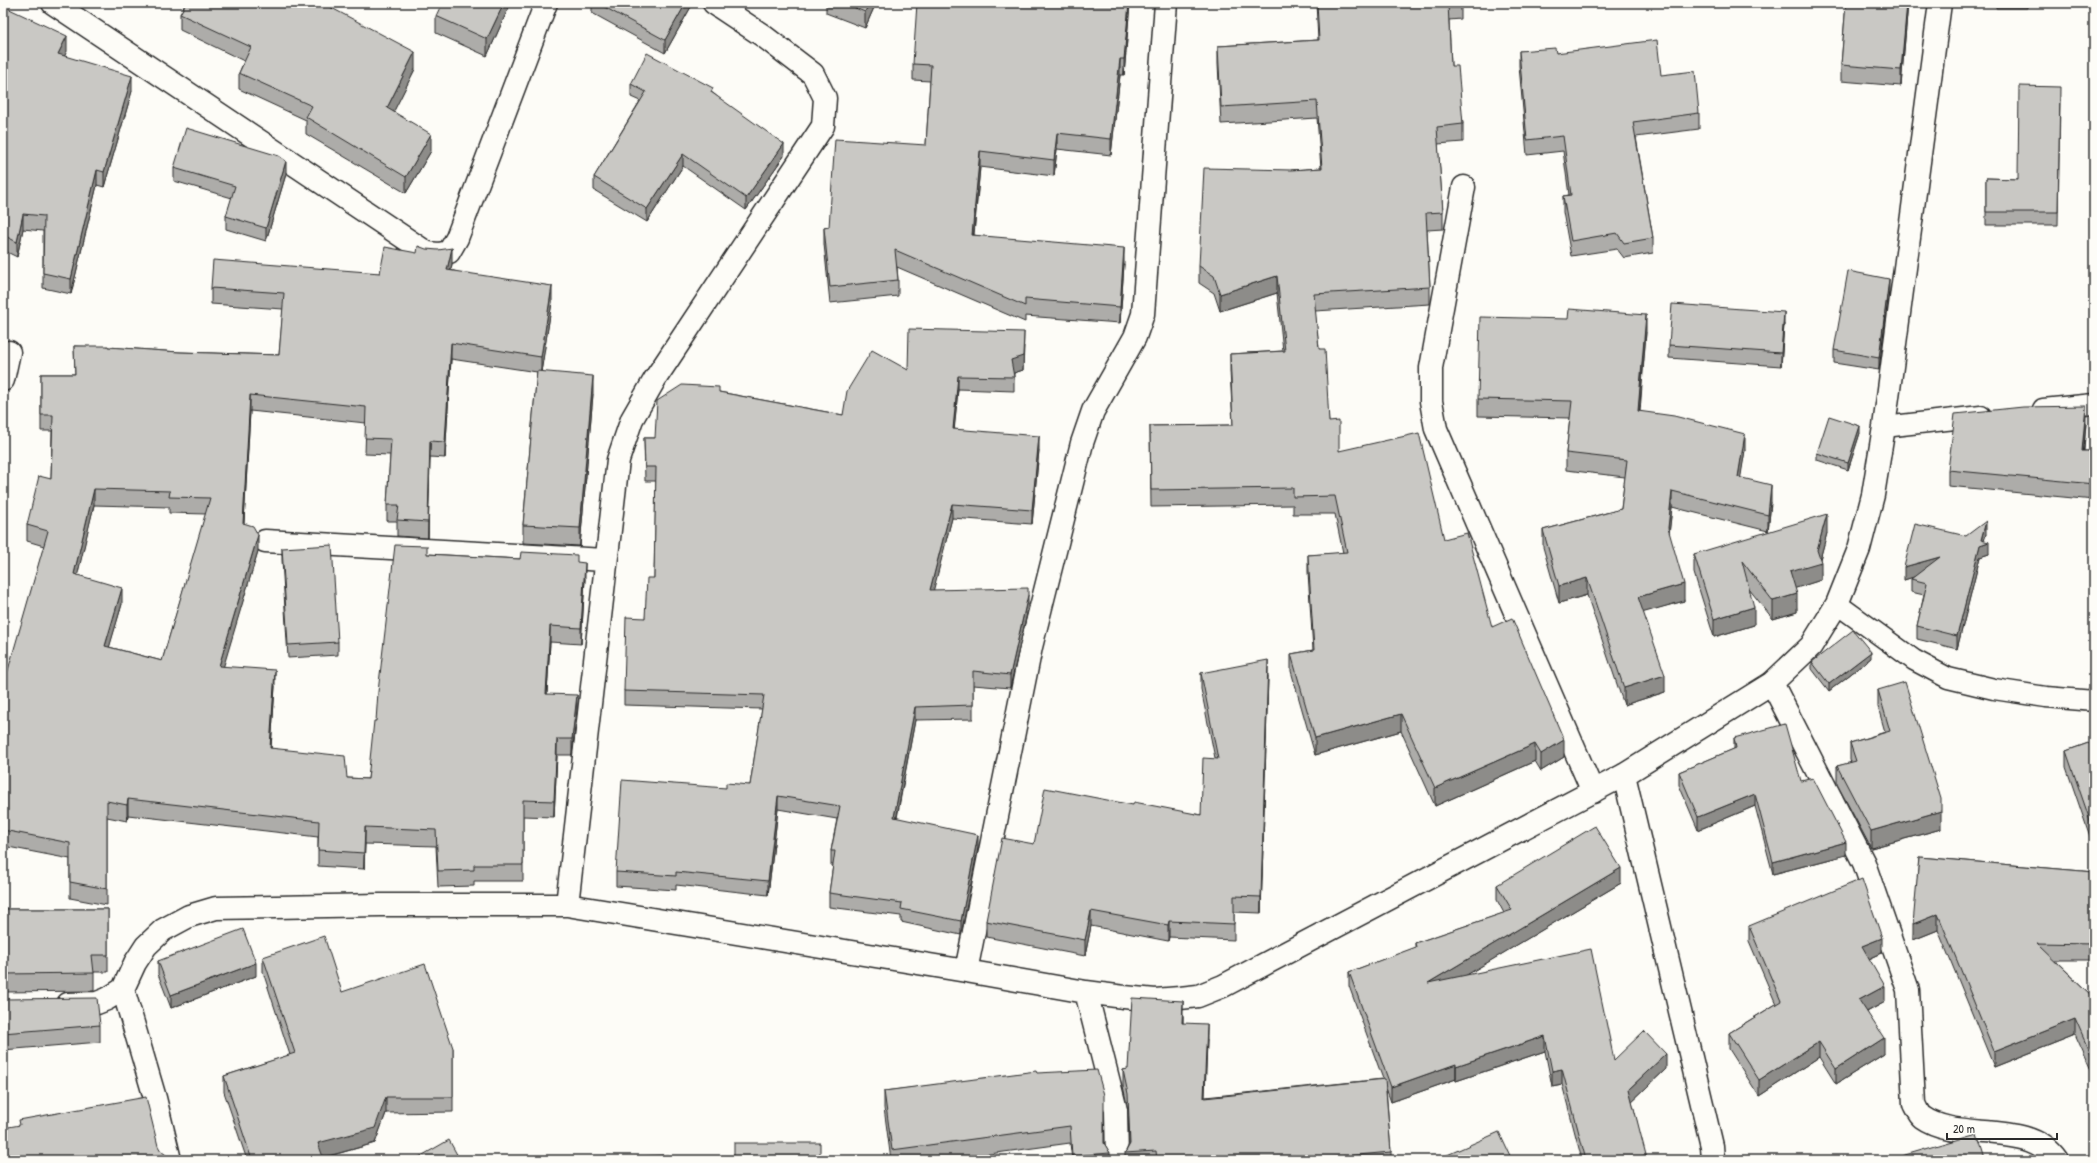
<svg xmlns="http://www.w3.org/2000/svg" width="2097" height="1163" font-family="'Patrick Hand',sans-serif">
<style>
.lines{fill:none;stroke-linecap:round;stroke-linejoin:round}
.lane-casing{stroke:#2b2b2b;stroke-width:23}
.street-casing{stroke:#2b2b2b;stroke-width:25}
.lane{stroke:#fdfcf7;stroke-width:20}
.street{stroke:#fdfcf7;stroke-width:22}
.wall{fill:#adaca9;stroke:#2b2b2b;fill-rule:evenodd}
.shaded-wall{fill:#8d8c89;stroke:#2b2b2b}
.building{fill:#c9c8c4;stroke:#2b2b2b;fill-rule:evenodd}
</style>
<rect width="100%" height="100%" fill="#fdfcf7"/>
<filter id="ink" filterUnits="userSpaceOnUse"><feTurbulence type="fractalNoise" baseFrequency=".025" numOctaves="2"/><feDisplacementMap in="SourceGraphic" scale="8" xChannelSelector="R" yChannelSelector="G"/><feConvolveMatrix kernelMatrix="1 2 1 2 8 2 1 2 1" color-interpolation-filters="sRGB"/></filter>
<g filter="url(#ink)">
<g class="lines">
<defs>
<path id="lane" d="M2043,409L2094,404
M1884,427L1981,416
M1837,604L1914,660L1948,678L1994,689L2046,697L2094,701"/>
<path id="street" d="M53,3L427,253L439,254L449,252L457,238L546,3
M1464,187L1431,368V401L1436,429L1593,792
M3,380L9,352
M265,541L605,560
M1772,683L1864,863L1908,990L1914,1104C1916,1108 1919,1115 1922,1117C1958,1143 2029,1118 2057,1160
M1624,775L1712,1146L1713,1160
M567,905L618,460L632,419L655,379L823,126L825,98L813,74L762,35L714,3
M966,971L1031,647L1082,443L1093,411L1135,337L1143,314L1166,3
M123,989L155,1098L170,1160
M1086,992L1116,1110L1117,1160
M68,1004L97,1003L107,999L123,989L135,963L146,946L163,930L189,916L216,908L380,905H567L966,971L1086,992L1124,997L1155,1000L1180,998L1198,996L1223,986L1624,775L1772,683L1811,646L1837,604L1859,549L1873,495L1884,427L1940,3"/>
</defs>
<!-- lane casing -->
<use href="#lane" class="lane-casing"/>
<!-- street casing -->
<use href="#street" class="street-casing"/>
<!-- lane -->
<use href="#lane" class="lane"/>
<!-- street -->
<use href="#street" class="street"/>
</g>
<!-- wall -->
<path class="wall" d="M186,3H334L332,8L415,69L393,112L431,151L406,193L306,134V120L239,89V73L244,61L180,30V14Z
M509,3V7L487,56L436,33V16Z
M592,3H692V5L665,53L592,13Z
M826,3H876L865,28L826,13Z
M1130,3L1124,75H1120L1111,155L1057,149L1054,176L980,167L974,235L1124,264L1120,323L1025,316V322L897,267L898,280V296L830,303L824,244V228L829,227L926,145L930,81L913,80V64Z
M1316,3H1484L1461,8V19L1449,20L1451,66L1463,124V142L1438,144L1443,212V229L1427,230L1430,287V304L1315,311L1319,349L1329,422L1339,451L1444,539L1564,757L1541,771L1535,761L1435,806L1401,731L1315,755L1291,671V654L1313,650L1308,572V555L1343,553L1335,514H1293V505L1151,507L1150,426L1233,425L1230,371V354L1283,351L1277,293L1220,311L1214,293L1199,283V266L1291,170L1321,168L1317,118L1221,124L1218,63V46L1318,40Z
M1846,3H1908L1901,86L1841,81V65Z
M1996,3H2027V8H1996Z
M3,6L67,51L64,56L132,91L104,187L97,185L71,294L43,288V231L23,229L17,257L3,250Z
M1519,51L1556,53L1661,75L1699,113V129L1636,137L1653,238V253L1624,258L1617,249L1571,256L1563,212V196L1569,195L1563,151L1527,155L1519,66Z
M631,84L713,93L784,156L746,210L683,166L647,222L594,190V177L640,101L631,97Z
M2060,100L2058,225H1986V178L2018,179Z
M174,168L286,174L266,241L226,229V216L232,198L174,181Z
M452,264L451,270L552,302L541,371L593,394L580,546L523,543V525L537,372L451,359L445,458L430,457L428,538L397,536V521H387V505L390,455L365,454L366,423L250,411L244,523L258,551L223,666L275,686L271,748L347,778L368,779L376,721L427,554L577,562L585,579L581,644L550,642L547,694L577,711L572,755H557L554,817L523,816V881H474V886L438,887L436,846L365,844L364,869L318,866V837L128,815L127,821L107,817V905L70,898V859L3,846V690L44,546L27,541V525L51,479L52,431H41V374H75L74,346L108,347L179,352L279,355L283,309L211,304V288L380,273ZM94,505L169,507V513L206,514L162,661L109,647L122,604L77,575Z
M1889,291L1879,370L1834,363V350Z
M1784,324L1781,366L1669,358V345Z
M1646,332L1640,412L1745,450L1740,478L1771,502L1768,531L1672,507L1669,533L1684,601L1643,612L1665,692L1624,705L1587,595L1559,603L1543,547V530L1621,509L1625,477L1566,470V453L1570,418L1478,416V399Z
M1024,346L1023,370L1014,373V391L958,389L954,429L1039,450L1032,524L952,518L933,590L1028,609L1010,688L973,685V719L915,720L897,818L978,848L961,935L901,922V916L829,907V893L833,865H831V851L837,819L778,809L768,895L676,885V890L616,886V872L726,788L750,785L762,709L624,705V691L645,618L654,578L656,481H645L644,438H655L719,392L843,415L908,370Z
M2086,423L2084,451H2094V500L1948,486V470Z
M1860,433L1848,470L1817,460V453Z
M1827,533L1820,559L1821,580L1795,588L1797,612L1773,619L1749,589L1754,625L1714,637L1694,573V554Z
M1986,534L1984,541L1989,554L1980,557L1957,649L1917,639V626L1924,595L1911,592V579L1913,577L1904,580L1966,536Z
M282,548L338,642V655L288,658L282,560Z
M1871,658L1829,691L1812,669V662Z
M1201,673L1268,676L1261,913L1234,912V940L1169,937L1168,941L1091,926L1085,956L986,937V921L1034,844L1133,805L1201,815L1215,758L1201,689Z
M1878,690L1941,829L1871,848L1837,784V766L1851,763L1850,760V743L1885,732L1878,707Z
M1734,738L1801,781L1846,855L1773,874L1755,806L1698,830L1679,785V772L1734,749Z
M2094,741V848L2066,767V751Z
M1919,857L2094,872V960H2055L2094,998V1078L2075,1035L1994,1067L1938,930L1913,940Z
M1621,883L1466,975L1614,1060L1666,1069L1632,1101L1646,1160H1582L1562,1084L1552,1086L1545,1051L1456,1081V1079L1391,1102L1386,1088L1391,1152V1160H1125V1153L1129,1144L1128,1110L1123,1086V1070L1128,1069L1183,1017V1023L1207,1040L1205,1097L1383,1079L1349,986V972L1415,948V943L1504,913L1497,900V885Z
M3,909H108V972H94V991L3,992Z
M1749,926L1882,953L1869,959L1885,1002L1867,1012L1884,1054L1836,1084L1819,1057L1759,1096L1729,1049V1033L1776,1004L1749,941Z
M263,957L342,992L453,1048V1112L386,1113L375,1143L323,1158L324,1160H247L224,1092V1076L290,1055L263,972Z
M158,961L256,976L171,1008L158,974Z
M3,999L100,1025V1042L3,1050Z
M1037,1073L1104,1143L1110,1153V1160H1072L1070,1143L945,1160H891L884,1108V1091Z"/>
<!-- shaded-wall -->
<path class="shaded-wall" d="M327,3H334L326,22V5Z
M504,3H509V7L487,56V39Z
M686,3H692V5L665,53V40Z
M869,3H876L865,28V12Z
M1129,3H1130L1124,75V59Z
M1461,3H1484L1461,8Z
M1907,3H1908L1901,86V70Z
M67,36V51L58,70V54Z
M415,52V69L387,125V108Z
M1120,59V75L1111,155V139Z
M132,76V91L104,187V172Z
M1057,133V149L1054,176V160Z
M431,134V151L406,193V177Z
M784,144V156L746,210V198Z
M980,151V167L972,251V235Z
M683,154V166L647,222V209Z
M286,161V174L266,241V228Z
M97,170V185L71,294V279Z
M23,214V229L17,257V242Z
M452,248V264L447,286V270Z
M1124,248V264L1120,323V307Z
M1277,276V293L1220,311V294Z
M1889,279V291L1879,370V358Z
M552,286V302L541,373V357Z
M1784,312V324L1781,366V353Z
M1646,315V332L1638,428V411Z
M1024,332L1023,370L1011,374V360Z
M451,343V359L445,458V442Z
M593,376V394L580,546V528Z
M958,376V389L953,443V429Z
M250,395V411L243,539V523Z
M2086,406V423L2082,467V451Z
M1860,426V433L1848,470V463Z
M1745,434V450L1738,494V477Z
M1039,436V450L1032,524V510Z
M430,441V457L428,538V522Z
M1771,485V502L1768,531V515Z
M94,489V505L74,590V574Z
M1672,491V507L1668,545V528Z
M952,504V518L930,604V590Z
M1827,514V533L1819,563L1821,562V580L1790,590V571L1817,550Z
M1986,521V534L1983,544L1989,542V554L1980,557L1957,649V636Z
M258,535V551L219,682V666Z
M1940,557V569L1904,580V567Z
M585,563V579L581,644V628Z
M1587,578V595L1559,603V586Z
M1684,584V601L1638,614V597Z
M122,588V604L105,662V646Z
M1797,594V612L1773,619V601Z
M1028,595V609L1010,688V675Z
M1754,607V625L1714,637V619Z
M550,626V642L546,710V694Z
M1871,652V658L1829,691V684Z
M1268,660V676L1261,913V897Z
M275,670V686L270,764V748Z
M1665,675V692L1624,705V688Z
M577,695V711L572,755V739Z
M915,707V720L894,831V817Z
M1401,714V731L1315,755V738Z
M557,739V755L554,817V801Z
M1564,740V757L1541,771V754Z
M1535,744V761L1435,806V788Z
M1755,794V806L1698,830V817Z
M778,796V809L768,895V881Z
M128,799V815L127,821V805Z
M1941,811V829L1871,848V831Z
M365,827V844L364,869V853Z
M978,835V848L961,935V921Z
M1846,842V855L1773,874V862Z
M1621,868V883L1428,998V983Z
M1091,911V926L1085,956V940Z
M1938,914V930L1913,940V924Z
M1169,921V937L1168,941V925Z
M1882,938V953L1862,962V946Z
M256,963V976L171,1008V995Z
M1885,986V1002L1859,1016V1000Z
M1183,1001V1017L1182,1039V1023Z
M2075,1019V1035L1994,1067V1051Z
M1207,1024V1040L1204,1114V1098Z
M1545,1036V1051L1456,1081V1066Z
M1884,1038V1054L1836,1084V1069Z
M1819,1042V1057L1759,1096V1080Z
M1666,1054V1069L1629,1104V1089Z
M1456,1064V1079L1391,1102V1087Z
M1562,1069V1084L1552,1086V1071Z
M386,1097V1113L375,1143L318,1159V1143Z
M1646,1155V1160H1628Z"/>
<!-- building -->
<path class="building" d="M186,3H327L326,5L415,52L387,108L431,134L406,177L306,117L312,106L239,73L251,47L180,14Z
M442,3H504L487,39L436,16Z
M597,3H686L665,40Z
M843,3H869L865,12Z
M917,3H1129L1124,59H1120L1111,139L1057,133L1054,160L980,151L972,235L1124,248L1120,307L1025,299V306L895,250L898,280L830,287L824,228L829,227L835,139L926,145L931,65L913,64Z
M1317,3H1448L1451,66H1458L1463,124L1437,127L1443,212L1426,213L1430,287L1314,294L1319,349H1325L1329,422L1339,421V451L1419,433L1444,539L1467,533L1492,627L1512,618L1564,740L1541,754L1535,744L1435,788L1401,714L1315,738L1291,654L1314,650L1308,555L1347,552L1335,496L1293,497V488L1151,490L1150,426L1233,425L1230,354L1285,351L1277,276L1220,294L1214,276L1199,266L1204,168L1291,170L1322,168L1317,101L1221,107L1218,46L1319,40Z
M1846,3H1907L1901,70L1841,65Z
M3,6L67,36L58,54L132,76L104,172L97,170L71,279L43,273L44,216L23,214L17,242L3,235Z
M1657,40L1661,75L1695,71L1699,113L1633,122L1653,238L1624,243L1617,233L1571,241L1563,196L1571,195L1563,136L1527,140L1519,51L1555,48L1556,53Z
M647,53L713,88L711,92L784,144L746,198L683,154L647,209L594,177L646,92L631,84Z
M2019,86L2060,87L2058,212H1986V178L2018,179Z
M186,128L279,156L286,161L266,228L226,216L235,186L174,168Z
M418,246L426,249L438,250L452,248L447,270L552,286L541,357L451,343L445,442L430,441L428,522L397,520L399,505H387L391,439L365,438L366,407L250,395L243,523L253,526L258,535L219,666L275,670L270,748L345,756L347,778L368,779L374,721H376L378,692L395,545L427,546V554L520,559L521,552L577,555V562L585,563L581,628L550,626L546,694L577,695L572,739H557L554,801L523,800V865H474V870L438,871L436,830L365,827L364,853L318,850L319,821L128,799L127,805L107,801V889L70,882V843L3,830V690L4,684L48,531L27,525L39,476L51,479L53,415H41V374H75L74,346H108V347L179,352L279,355L284,293L211,288L213,260L380,273L385,247L417,253ZM94,489L170,491L169,497L210,498L162,661L105,646L122,588L74,574Z
M1848,271L1889,279L1879,358L1834,350Z
M1672,304L1784,312L1781,353L1669,345Z
M1569,309L1646,315L1638,411L1674,416L1745,434L1738,477L1771,485L1768,515L1672,491L1668,528L1684,584L1638,597L1665,675L1624,688L1587,578L1559,586L1543,530L1621,509L1627,460L1566,453L1572,401L1478,399L1480,317L1568,319Z
M909,329L1024,332L1023,356L1011,360L1014,377L958,376L953,429L1039,436L1032,510L952,504L930,590L1028,588V595L1010,675L973,671V705L915,707L894,817L978,835L961,921L901,909L902,903L829,893L835,851H831L840,806L778,796L768,881L676,872V876L616,872L622,780L726,788V783L750,785L764,695L624,691L626,617L645,618L647,578H654L656,467H645L644,438H655L657,401L682,385L719,387V392L843,415L847,391L872,350L908,370Z
M537,371L593,376L580,528L523,525Z
M2086,406L2082,451H2094V484L1948,470L1955,414L2023,407Z
M1829,416L1860,426L1848,463L1817,453Z
M1827,514L1817,550L1821,562L1790,571L1797,594L1773,601L1742,561L1754,607L1714,619L1694,554Z
M1986,521L1981,540L1989,542L1980,545L1957,636L1917,626L1927,583L1911,579L1940,557L1904,567L1915,524L1966,536Z
M332,545L338,642L288,645L282,548Z
M1853,630L1871,652L1829,684L1812,662Z
M1268,660L1261,897L1234,896V924L1169,921L1168,925L1091,911L1085,940L986,921L1002,838L1034,844L1045,788L1133,805L1134,802L1201,815L1203,758L1218,759L1201,673Z
M1905,682L1941,799V811L1871,831L1837,766L1856,761L1850,743L1890,731L1878,690Z
M1785,724L1801,781L1813,778L1846,842L1773,862L1755,794L1698,817L1679,772L1736,748L1734,738Z
M2094,741V832L2066,751Z
M1595,826L1621,868L1428,983L1591,949L1614,1060L1644,1031L1666,1054L1629,1089L1646,1155L1628,1160H1586L1562,1069L1552,1071L1545,1036L1456,1066V1064L1391,1087L1349,972L1416,947L1415,943L1512,910L1497,885Z
M1919,857L2094,872V944L2037,943L2094,998V1062L2075,1019L1994,1051L1938,914L1913,924Z
M1862,879L1882,938L1862,946L1885,986L1859,1000L1884,1038L1836,1069L1819,1042L1759,1080L1729,1033L1781,1001L1749,926Z
M3,909H108V955H92L94,973L3,974Z
M243,929L256,963L171,995L158,961Z
M324,936L342,992L425,964L453,1048V1097H386L375,1128L318,1143L324,1160H252L224,1076L295,1053L263,957Z
M97,998L100,1025L3,1033V999Z
M1132,998L1183,1001L1182,1023L1207,1024L1204,1098L1385,1079L1391,1152L1314,1159V1160H1157L1156,1151L1125,1153L1130,1144L1128,1094L1123,1070L1128,1069Z
M1097,1070L1104,1095V1143L1110,1153L1072,1156L1070,1126L892,1150L884,1091L1036,1071L1037,1073Z
M146,1097L158,1146L161,1151L166,1155L167,1160H3V1128L20,1125L19,1120Z
M1499,1132L1512,1160H1436Z
M1977,1134L1985,1160H1896L1905,1155Z
M449,1140L460,1160H414Z
M734,1143H820V1160H734Z
M668,1155V1160H593Z
M2044,1156L2045,1160H2037Z"/>
</g>
<!-- margin -->
<rect width="2097" height="1163" fill="none" stroke="#fdfcf7" stroke-width="16"/>
<rect x="8" y="8" width="2081" height="1147" fill="none" stroke="#2b2b2b" stroke-width="1.5" filter="url(#ink)"/>
<!-- scale -->
<path d="M1947 1133v6h110v-6" fill="none" stroke="#2b2b2b" stroke-width="2"/>
<text x="1953" y="1133" font-size="12" fill="#2b2b2b" stroke="#fdfcf7" stroke-width="3" paint-order="stroke">20 m</text>
</svg>
